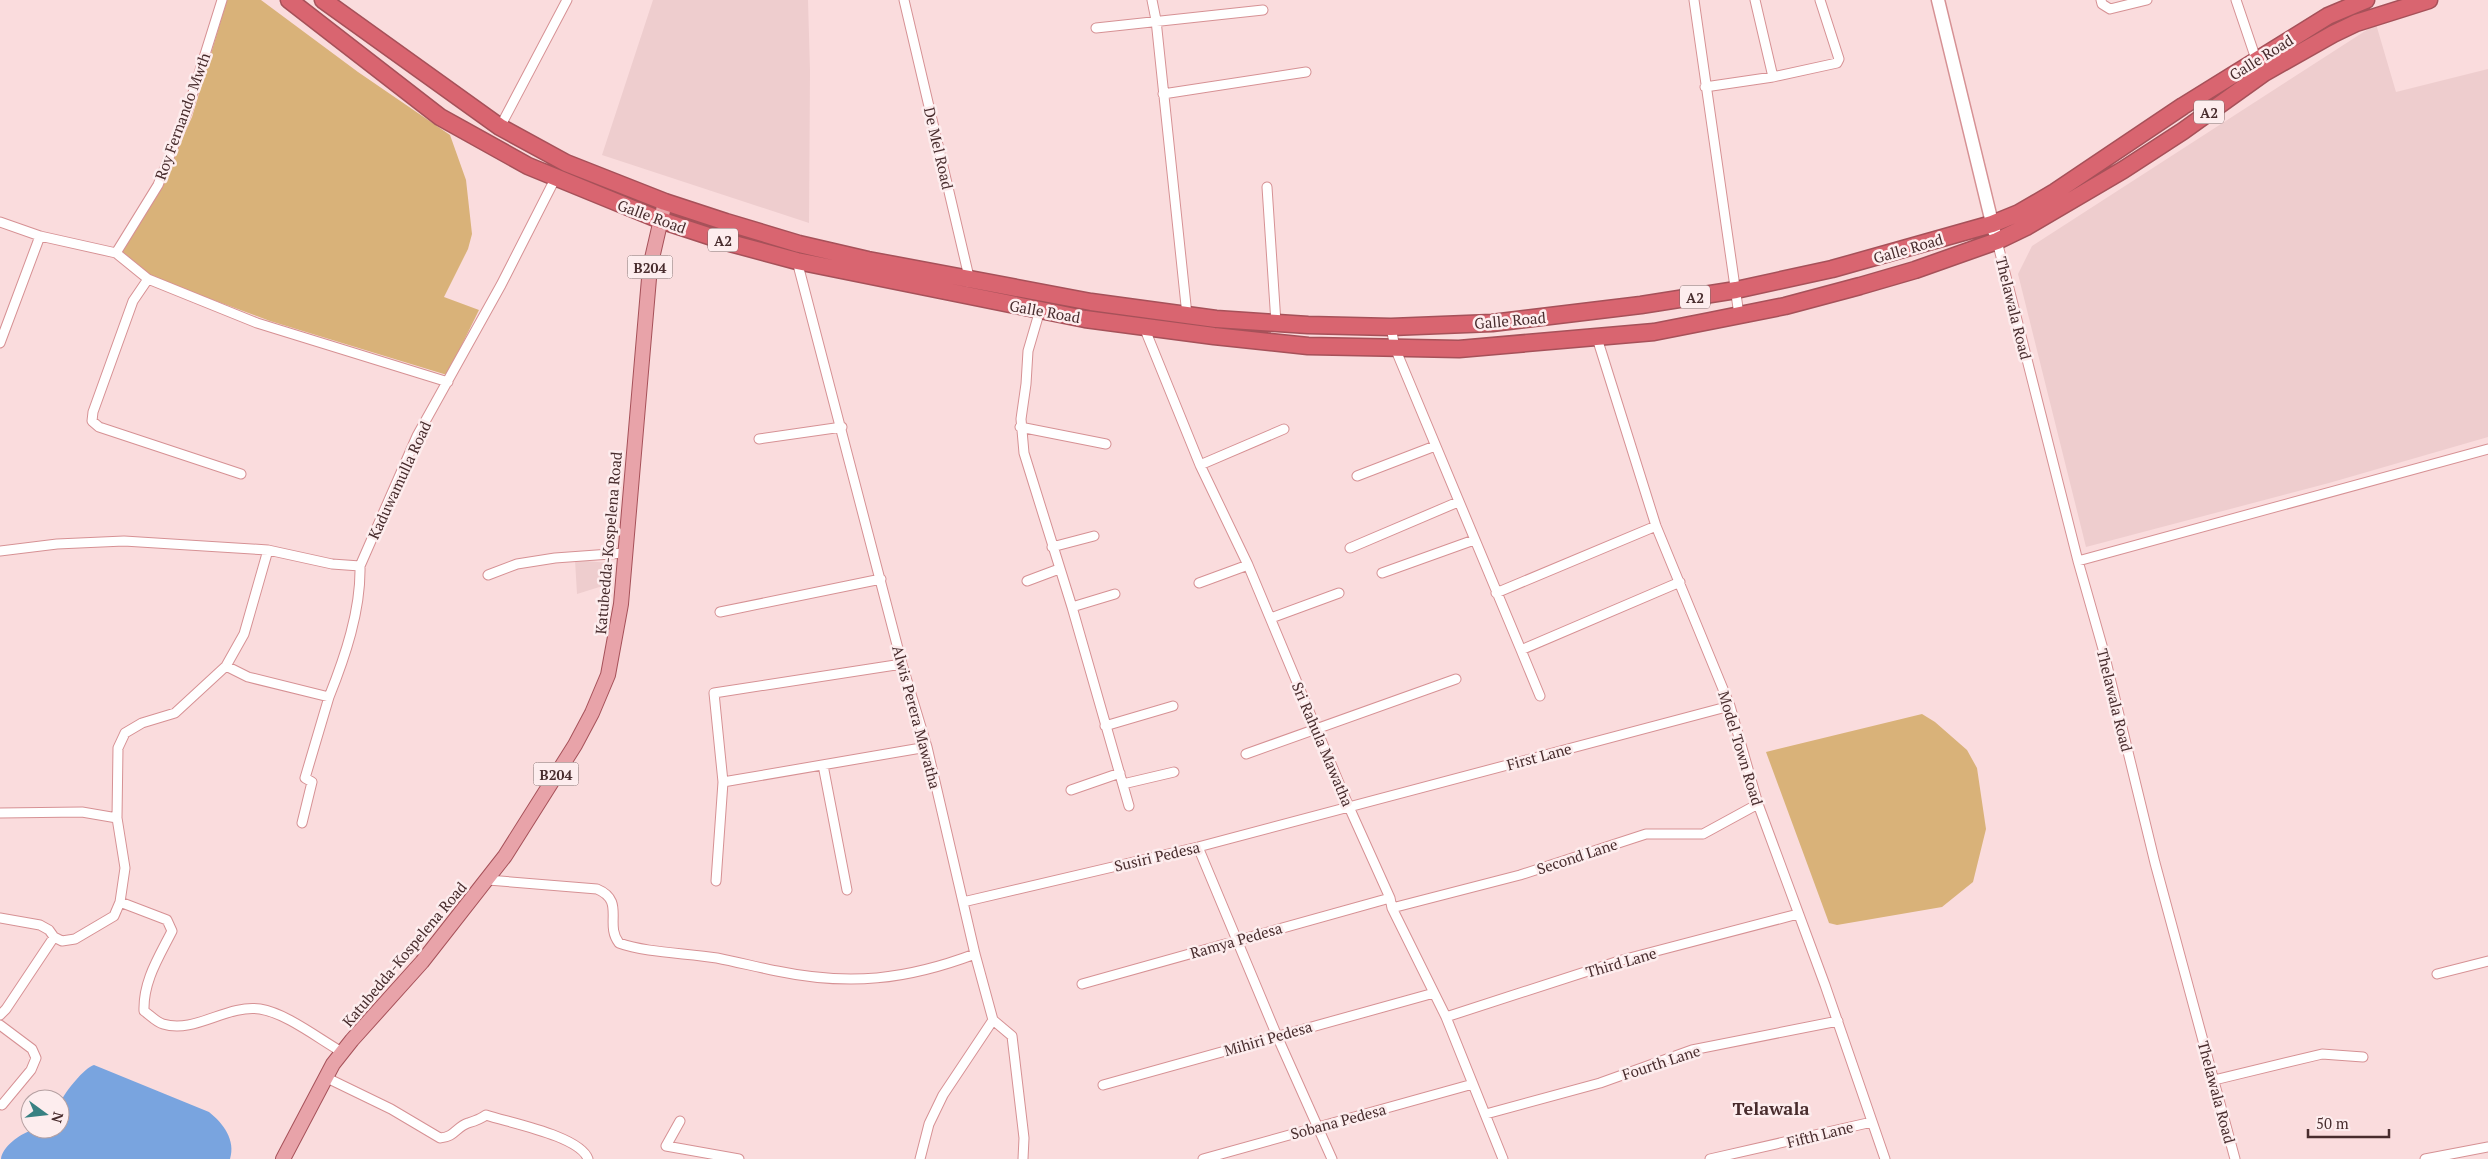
<svg xmlns="http://www.w3.org/2000/svg" width="2488" height="1159" font-family="'PT Serif',serif">
<style>
.built{fill:#eecdce}
.green{fill:#d9b279}
.water{fill:#79a4df}
.lines{fill:none;stroke-linecap:round;stroke-linejoin:round}
.street-casing{stroke:#d69194;stroke-width:11}
.secondary-casing{stroke:#d69194;stroke-width:15}
.primary-casing{stroke:#a65159;stroke-width:16}
.highway-casing{stroke:#a65159;stroke-width:19}
.street{stroke:#fff;stroke-width:9}
.secondary{stroke:#fff;stroke-width:12}
.primary{stroke:#e8a3a9;stroke-width:14}
.highway{stroke:#d96570;stroke-width:16}
.labels{text-anchor:middle;dominant-baseline:central;stroke-width:5;stroke-linejoin:round;paint-order:stroke}
.shield{fill:#fdedee;stroke:#7e6667;stroke-width:1}
.shield-label{font-size:14px;font-weight:bold;fill:#482c2d}
.street-label{font-size:15px;fill:#482c2d;stroke:#fdedee}
.quarter-label{font-size:18px;font-weight:bold;fill:#482c2d;stroke:#fdedee}
</style>
<rect width="100%" height="100%" fill="#fadcdd"/>
<!-- built -->
<path class="built" d="M653,0H808L810,71L809,223L602,155Z
M2376,24L2396,92L2488,69V437L2329,483L2086,547L2018,274L2032,246Z
M575,560L609,563V584L577,594Z"/>
<!-- green -->
<path class="green" d="M227,0H261L358,72L450,135L466,180L472,234L468,249L444,297L479,310L447,375L270,321L156,279L121,253L160,188L192,117Z
M1922,714L1935,722L1967,750L1977,768L1986,829L1973,882L1942,907L1837,925L1829,923L1766,752Z"/>
<!-- water -->
<path class="water" d="M94,1065L209,1112C223,1123 236,1140 230,1159H1C2,1147 20,1134 32,1130C39,1127 52,1129 60,1129C60,1121 58,1107 61,1101C66,1091 84,1068 94,1065Z"/>
<g class="lines">
<defs>
<path id="street" d="M904,0L969,277L968,282
M1152,0L1156,20L1187,315
M1694,0L1739,315
M1755,0L1773,77
M2101,0L2102,4L2110,9L2147,0
M2236,0L2257,62
M1096,28L1263,10
M1705,87L1773,77L1837,63L1839,59L1820,0
M1163,94L1306,72
M500,127L567,0
M1267,187L1276,323
M0,222L40,236L116,253L148,279L257,323L448,382
M1997,241L2078,561L2103,649L2155,863L2235,1159
M116,253L158,185L187,112L222,0
M797,261L902,664L927,747L975,954L993,1020L943,1095L929,1124L920,1159
M148,279L133,301L93,412L92,421L99,427L241,474
M1040,310L1028,351L1026,384L1021,419L1024,453L1072,607L1129,806
M1144,327L1200,465L1248,565L1349,807L1390,898L1392,908L1446,1017L1503,1159
M1391,327L1395,348L1521,650L1680,582
M1597,338L1656,526L1730,706L1758,804L1825,985L1885,1159
M0,343L40,236
M1020,427L1106,444
M759,439L842,427
M1200,465L1284,429
M1357,476L1435,446
M1052,547L1094,536
M1350,548L1458,502
M0,551L57,544L124,541L268,550L332,564L360,566
M2078,561L2488,449
M1382,573L1474,540
M488,575L517,564L555,558L624,553
M1027,581L1059,569
M1199,583L1248,565
M1496,593L1656,526
M1072,607L1115,594
M720,612L881,579
M1271,618L1339,593
M1521,650L1540,696
M226,666L248,677L329,697C345,657 361,610 360,566L417,436L501,285L555,179
M1105,726L1173,706
M1246,754L1456,679
M823,765L847,890
M723,782L927,747
M1123,784L1174,772
M1071,790L1120,773
M0,813L82,812L117,818
M302,823L312,782L305,778L329,697
M1198,847L1277,1036L1332,1159
M488,880L597,889C626,901 604,924 619,943C646,953 688,953 717,958C737,962 757,967 777,971C849,986 906,980 975,954
M716,881L723,782L714,693L902,664
M120,902L125,868L117,818L118,748L125,733L142,723L175,713L226,666L244,634L268,550
M963,902L1198,847L1730,706
M1392,908L1520,875L1646,834H1703L1758,804
M0,918L40,925L49,930L54,937L62,941L75,939L114,916L120,902L167,920L172,931C159,957 143,981 144,1011C150,1015 156,1022 163,1024C195,1034 227,1004 260,1009C286,1013 319,1039 342,1052
M2437,974L2488,961
M1082,984L1390,898
M0,1015L6,1009L54,937
M1446,1017L1622,960L1798,914
M993,1020L1012,1036L1024,1138L1023,1159
M0,1025L32,1049L36,1058L31,1070L2,1105
M325,1077L391,1109L440,1138C455,1137 456,1127 468,1123C475,1121 479,1120 486,1115C510,1123 580,1136 588,1159
M2214,1080L2322,1054L2363,1057
M1103,1085L1434,993
M1486,1114L1600,1083L1692,1050L1838,1021
M680,1121L666,1146L739,1159
M1203,1159L1473,1084
M1710,1159L1872,1122
M2425,1159L2488,1147"/>
<path id="secondary" d="M1938,0L1994,231"/>
<path id="primary" d="M283,1159L333,1064L352,1040L422,962L505,856L575,745L592,713L608,675L621,604L650,267L665,202"/>
<path id="highway" d="M289,0L440,117L528,166L660,220L730,243L797,261L1085,319L1214,336L1308,346L1459,349L1654,332L1710,321L1785,306L1860,286L1915,270L1997,241L2026,227L2123,170L2183,131L2264,73L2333,34L2356,23L2429,0
M323,0L500,127L566,163L665,202L726,222L799,244L868,260L1091,302L1216,319L1308,325L1391,327L1492,323L1641,305L1736,290L1832,269L1992,224L2019,213L2055,192L2183,106L2328,16L2366,0"/>
</defs>
<!-- street casing -->
<use href="#street" class="street-casing"/>
<!-- secondary casing -->
<use href="#secondary" class="secondary-casing"/>
<!-- primary casing -->
<use href="#primary" class="primary-casing"/>
<!-- highway casing -->
<use href="#highway" class="highway-casing"/>
<!-- street -->
<use href="#street" class="street"/>
<!-- secondary -->
<use href="#secondary" class="secondary"/>
<!-- primary -->
<use href="#primary" class="primary"/>
<!-- highway -->
<use href="#highway" class="highway"/>
</g>
<g class="labels">
<!-- shield labels -->
<g class="shield">
<rect x="2194" y="100.5" width="30" height="23" rx="4"/>
<rect x="708" y="228.5" width="30" height="23" rx="4"/>
<rect x="627.5" y="255.5" width="45" height="23" rx="4"/>
<rect x="1680" y="285.5" width="30" height="23" rx="4"/>
<rect x="533.5" y="762.5" width="45" height="23" rx="4"/>
</g>
<g class="shield-label">
<text x="2209" y="112">A2</text>
<text x="723" y="240">A2</text>
<text x="650" y="267">B204</text>
<text x="1695" y="297">A2</text>
<text x="556" y="774">B204</text>
</g>
<!-- street labels -->
<g class="street-label">
<text transform="translate(2261 57) rotate(-32)">Galle Road</text>
<text transform="translate(182 116) rotate(-70)">Roy Fernando Mwth</text>
<text transform="translate(939 148) rotate(77)">De Mel Road</text>
<text transform="translate(652 216) rotate(20)">Galle Road</text>
<text transform="translate(1908 248) rotate(-16)">Galle Road</text>
<text transform="translate(2014 308) rotate(76)">Thelawala Road</text>
<text transform="translate(1045 311) rotate(10)">Galle Road</text>
<text transform="translate(1510 320) rotate(-5)">Galle Road</text>
<text transform="translate(399 480) rotate(-65)">Kaduwamulla Road</text>
<text transform="translate(608 543) rotate(-85)">Katubedda-Kospelena Road</text>
<text transform="translate(2115 700) rotate(76)">Thelawala Road</text>
<text transform="translate(917 717) rotate(75)">Alwis Perera Mawatha</text>
<text transform="translate(1323 744) rotate(67)">Sri Rahula Mawatha</text>
<text transform="translate(1741 748) rotate(73)">Model Town Road</text>
<text transform="translate(1539 756) rotate(-15)">First Lane</text>
<text transform="translate(1157 856) rotate(-13)">Susiri Pedesa</text>
<text transform="translate(1577 856) rotate(-18)">Second Lane</text>
<text transform="translate(1236 940) rotate(-16)">Ramya Pedesa</text>
<text transform="translate(404 954) rotate(-50)">Katubedda-Kospelena Road</text>
<text transform="translate(1621 962) rotate(-16)">Third Lane</text>
<text transform="translate(1268 1038) rotate(-16)">Mihiri Pedesa</text>
<text transform="translate(1661 1062) rotate(-18)">Fourth Lane</text>
<text transform="translate(2217 1092) rotate(75)">Thelawala Road</text>
<text transform="translate(1338 1121) rotate(-15)">Sobana Pedesa</text>
<text transform="translate(1820 1134) rotate(-14)">Fifth Lane</text>
</g>
<!-- quarter labels -->
<g class="quarter-label">
<text x="1771" y="1108">Telawala</text>
</g>
</g>
<!-- north arrow -->
<g transform="translate(45 1114) rotate(105)"><circle r="24" fill="#fdedee" stroke="#b5a0a1"/>
<path d="M0-4L9 19L0 12L-9 19Z" fill="#388182"/>
<text y="-8" font-size="14" font-weight="bold" text-anchor="middle" fill="#482c2d">N</text>
</g>
<!-- scale -->
<path d="M2308 1129v8h81v-8" fill="none" stroke="#482c2d" stroke-width="2.5"/>
<text x="2316" y="1129" font-size="15" fill="#482c2d" stroke="#fdedee" stroke-width="4" paint-order="stroke">50 m</text>
</svg>
